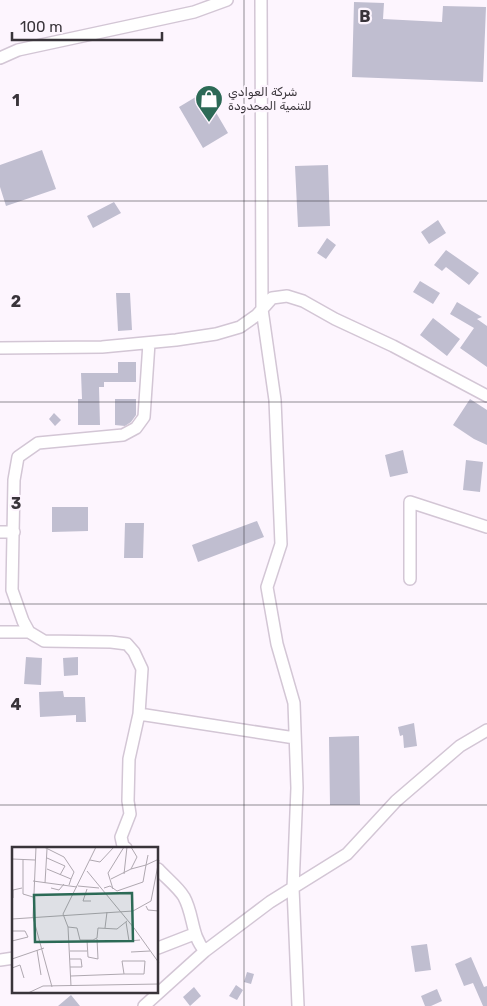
<svg xmlns="http://www.w3.org/2000/svg" width="487" height="1006" font-family="Rubik,'Noto Sans Arabic',sans-serif">
<style>
.building{fill:#c0bed0}
.lines{fill:none;stroke-linecap:round;stroke-linejoin:round}
.minor-casing{stroke:#d3c6d5;stroke-width:14}
.minor{stroke:#fff;stroke-width:11}
.grid{fill:none;stroke:#39343a;stroke-width:1;stroke-opacity:0.55}
.labels{text-anchor:middle;dominant-baseline:central;stroke-width:4.5;stroke-linejoin:round;paint-order:stroke}
.poi-label{font-size:12px;fill:#39343a;stroke:#fdf5fe;text-anchor:start}
.inset-road{fill:none;stroke:#afa8b0;stroke-width:1}
.view{fill:#2c6a56;fill-opacity:0.15;stroke:#2c6a56;stroke-width:2.5}
.inset-edge{fill:none;stroke:#39343a;stroke-width:2.5}
.grid-label{font-size:16px;text-anchor:middle;font-weight:bold;fill:#39343a;stroke:#fdf5fe;stroke-width:4.5;stroke-linejoin:round;paint-order:stroke}
</style>
<rect width="100%" height="100%" fill="#fdf5fe"/>
<!-- building -->
<path class="building" d="M354,2L384,3L383,19L442,22L443,6L486,7L483,82L352,77Z
M204,92L228,133L203,148L179,107Z
M42,150L56,189L6,206L0,187V165Z
M328,165L330,226L298,227L295,166Z
M114,202L121,213L93,228L87,216Z
M438,220L446,233L429,244L421,232Z
M327,238L336,245L326,259L317,253Z
M446,250L479,273L469,285L446,267L442,271L434,265Z
M420,281L440,293L433,304L413,292Z
M116,293H130L132,330L118,331Z
M457,302L482,317L477,319L487,326V367L460,348L474,328L450,314Z
M433,318L460,339L447,356L420,335Z
M118,362H136V382H104V387H99L100,425H78V399H82L81,373H118Z
M115,399H136V415L131,422L125,426L115,425Z
M470,399L487,410V445L474,439L453,425Z
M54,413L61,420L55,426L49,419Z
M403,450L408,473L390,477L385,455Z
M466,460L483,462L480,492L463,490Z
M52,507H88V531L52,532Z
M257,521L264,537L198,562L192,545Z
M125,523H144L143,558H124Z
M26,657L42,658L41,685L24,684Z
M78,657V675L64,676L63,658Z
M63,691L64,697H85L86,722H76V715L40,717L39,692Z
M414,723L417,746L404,748L403,735L400,736L398,727Z
M359,736L360,805H330L329,737Z
M427,944L431,970L415,972L411,946Z
M471,957L484,987L487,986V1006H483L473,983L464,986L455,964Z
M247,972L254,974L251,984L244,982Z
M236,985L243,990L237,1000L229,996Z
M194,987L201,996L190,1006L183,997Z
M437,989L442,1001L431,1006H425L421,996Z
M71,995L80,1006H58Z"/>
<g class="lines">
<defs>
<path id="minor" d="M261,0L262,309L275,400L281,544L267,587L277,644L294,703L297,788L293,888L298,1006
M0,58L18,50L194,12L227,0
M0,348L102,347L176,340L216,334L240,327L257,315L272,298L287,296L303,301L335,319L393,346L487,396
M0,532H14
M410,579V502L487,527
M0,632H29
M139,714L295,738
M126,848L123,846L121,837L130,814L128,801L129,759L139,714L142,669L134,652L127,644L111,642L44,641L29,632L23,621L12,590L14,480L18,457L38,443L123,435L136,428L144,417L149,343
M158,869C166,878 178,887 184,897C194,915 191,936 205,951
M158,948L194,934
M0,960L14,958
M144,1006L205,951L270,902L347,854L396,801L460,746L487,730"/>
</defs>
<!-- minor casing -->
<use href="#minor" class="minor-casing"/>
<!-- minor -->
<use href="#minor" class="minor"/>
</g>
<!-- grid -->
<path class="grid" d="M244,0V1006M0,201H487M0,402H487M0,604H487M0,805H487"/>
<!-- icons -->
<defs>
<symbol id="shop-pin" viewBox="-11 -11 22 30"><path d="M0 17L-7.5 6A9.5 9.5 0 1 1 7.5 6Z" fill="#2c6a56" stroke="#fdf5fe"/><path d="M-5-2.5h2.3a2.7 3.5 0 0 1 5.4 0H5L5.5 6h-11ZM-1.5-2.5h3a1.5 2.3 0 0 0-3 0Z" fill="#fff"/></symbol>
</defs>
<g fill-rule="evenodd">
<use href="#shop-pin" x="193" y="83" width="32" height="43"/>
</g>
<g class="labels">
<!-- poi labels -->
<g class="poi-label">
<text x="228" y="92">شركة العوادي<tspan x="228" dy="14">للتنمية المحدودة</tspan></text>
</g>
</g>
<!-- overview -->
<g transform="translate(12 847)">
<rect width="146" height="146" fill="#fdf5fe"/>
<path class="inset-road" d="M24,0L21,70L40,140M32,0L52,10L62,25L59,32M35,11L53,19L48,28M0,12L23,13M11,13V47L21,50M78,13L88,15L102,0M35,22L59,32L57,38M119,22L134,18L136,8M75,24L122,81L147,116M112,27L115,0M99,32L119,22L125,10L119,0M21,34L65,40M33,36L35,2M66,39L87,41M39,41L47,43L52,37M92,41L98,39L105,44L131,35L134,18L147,12M75,42L71,54H79M101,42L96,26L112,0M1,51V43L10,41M134,59L136,63L147,64M0,72L121,64L139,54L147,13M114,75L117,94L128,93M56,80L65,81L68,93H81L85,91L86,81L105,82L115,74M93,81L95,65M0,84H13L16,90L0,94M75,93L76,110L86,112L85,92M25,103L29,128M58,104H75M119,105L138,104M0,112L32,101M58,112H69L70,120H58M0,121L8,118L12,131M59,129L112,127L110,114H133L132,127H112M59,139L56,80L51,67L84,0M16,146L31,139L147,137"/>
<path class="view" d="M120,46L121,94L23,95L22,48Z"/>
<rect width="146" height="146" class="inset-edge"/>
</g>
<g class="grid-label">
<text x="365" y="22">B</text>
<text x="16" y="106">1</text>
<text x="16" y="307">2</text>
<text x="16" y="509">3</text>
<text x="16" y="710">4</text>
</g>
<!-- scale -->
<path d="M12 32v8h150v-8" fill="none" stroke="#39343a" stroke-width="2.5"/>
<text x="20" y="32" font-size="15" fill="#39343a" stroke="#fdf5fe" stroke-width="4" paint-order="stroke">100 m</text>
</svg>
